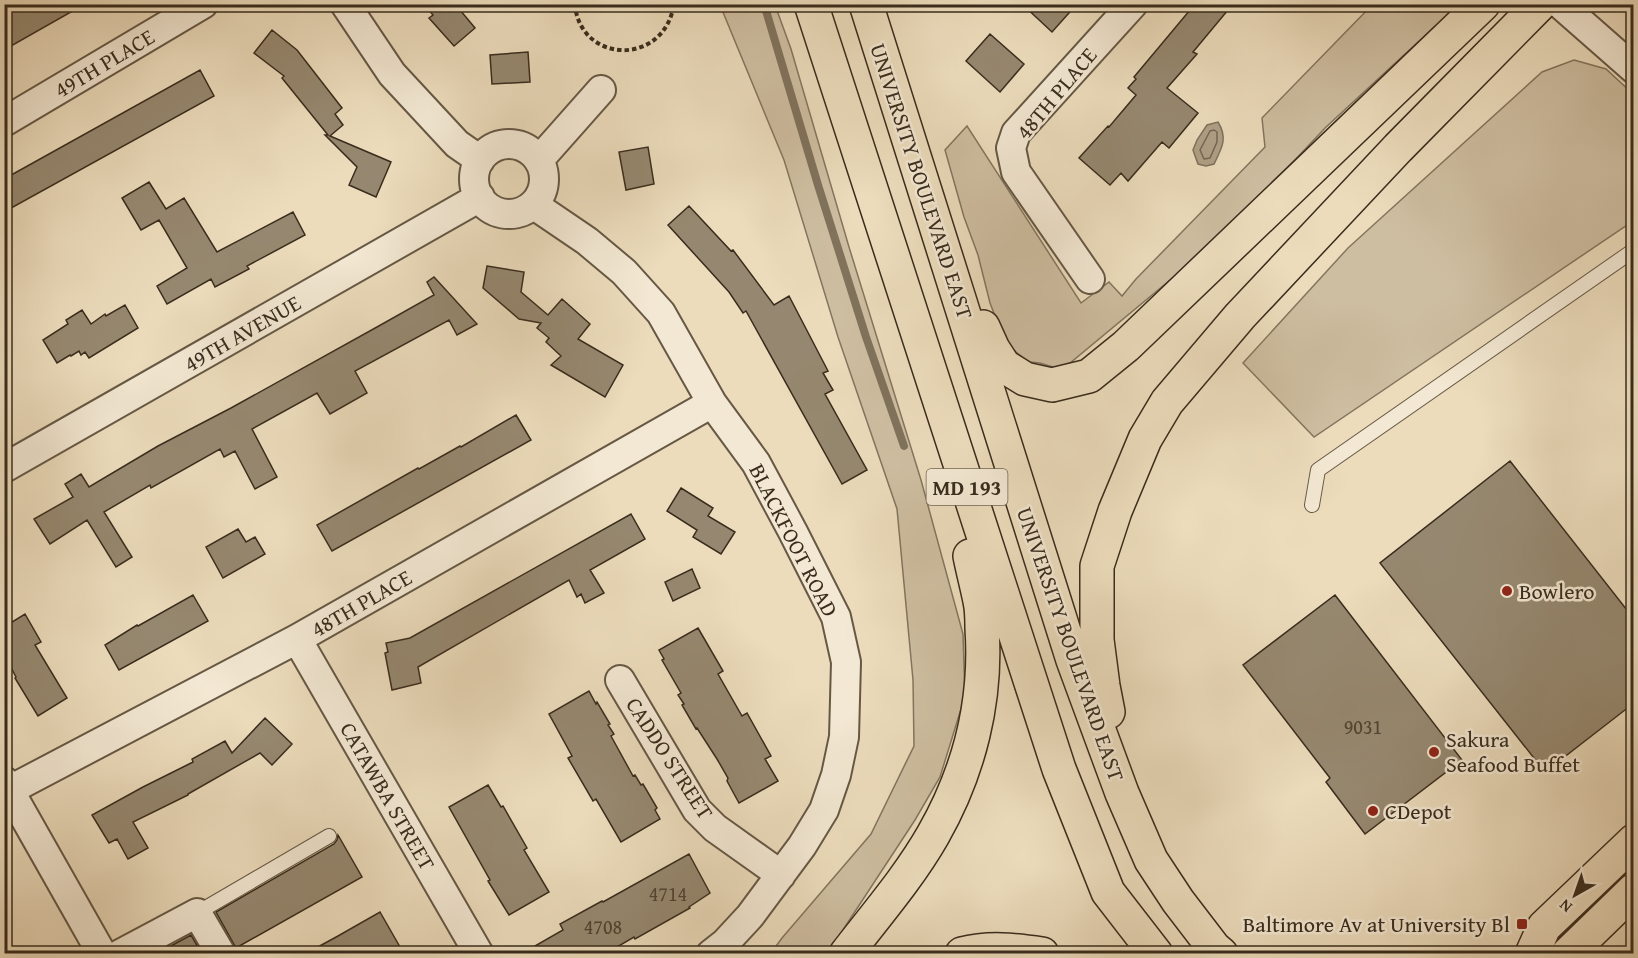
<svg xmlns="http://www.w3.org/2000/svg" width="1638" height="958" font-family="'Gentium Book Plus',serif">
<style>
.green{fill:#cebea1;stroke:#84755f;stroke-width:1.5}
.water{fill:#afa086;stroke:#80725c;stroke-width:1.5}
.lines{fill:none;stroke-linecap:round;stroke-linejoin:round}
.shore{stroke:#746652;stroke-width:1.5}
.stream{stroke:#80725c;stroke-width:8}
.building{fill:#968870;stroke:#392c1d;stroke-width:1.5}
.lane-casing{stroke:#665845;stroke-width:16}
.street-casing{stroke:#665845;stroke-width:32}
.primary-casing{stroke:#392c1d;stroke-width:36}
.path{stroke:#392c1d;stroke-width:4;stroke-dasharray:4.5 3;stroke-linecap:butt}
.lane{stroke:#f3e8d3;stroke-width:14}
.street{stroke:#f3e8d3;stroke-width:28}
.primary{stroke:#ecdcbc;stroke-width:33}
.poi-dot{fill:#8f2418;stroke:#f3e8d3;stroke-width:2}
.labels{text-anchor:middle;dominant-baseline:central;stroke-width:5;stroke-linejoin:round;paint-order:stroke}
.number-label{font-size:20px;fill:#504332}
.shield{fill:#f3e8d3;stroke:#716454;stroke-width:1.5}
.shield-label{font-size:21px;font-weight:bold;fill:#392c1d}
.street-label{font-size:22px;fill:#392c1d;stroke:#f3e8d3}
.poi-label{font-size:22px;fill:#392c1d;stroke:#f3e8d3;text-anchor:start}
</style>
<rect width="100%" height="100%" fill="#ecdcbc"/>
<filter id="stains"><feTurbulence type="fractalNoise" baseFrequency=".00333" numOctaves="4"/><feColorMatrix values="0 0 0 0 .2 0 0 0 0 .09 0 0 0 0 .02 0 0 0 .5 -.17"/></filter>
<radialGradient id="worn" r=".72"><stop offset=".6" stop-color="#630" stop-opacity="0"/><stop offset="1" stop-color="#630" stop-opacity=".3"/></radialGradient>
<!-- green -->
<path class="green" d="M720,5H775L791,49L849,247L921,480L963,634L965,696L940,777L915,820L837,939L826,953H771L782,938L871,834L914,746L913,680L897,509L838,337L784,160Z
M1372,5H1458L1325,128L1260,197L1199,256L1070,363L1056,368L1040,363L1029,362L1016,352L1004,339L990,303L978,255L964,217L945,150L967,126L1081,303L1109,282L1122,296L1136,279L1265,147L1262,118Z
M1574,60L1606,69L1633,94V221L1314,437L1243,363L1348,248L1542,72Z"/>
<!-- water -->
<path class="water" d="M1218,122C1228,138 1222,148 1214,164L1206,166L1198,164L1193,150L1197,140L1207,125Z"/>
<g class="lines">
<!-- shore -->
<path class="shore" d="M1214,130L1217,132V142L1210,158L1204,159L1200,150L1210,131Z"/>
<!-- stream -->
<path class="stream" d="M764,4L818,185L866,337L904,446"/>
</g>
<!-- building -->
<path class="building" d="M25,4H85L4,50V16Z
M424,4H455L475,28L454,46L429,18L433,15Z
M1022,4H1077L1052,32Z
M1195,4H1233L1193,52L1197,54L1167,88L1198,113L1169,148L1162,142L1128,181L1121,173L1110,185L1079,158L1108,126L1109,127L1136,95L1128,88L1136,79L1134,77Z
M272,30L297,50L342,108L335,114L343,125L330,136L391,162L376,197L349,185L357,167L325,135H328L282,78L284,76L254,53Z
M990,34L1024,64L1000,92L966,61Z
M528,52L530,82L492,84L490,55Z
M200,70L214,96L4,212V179Z
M648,147L654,184L626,190L619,152Z
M149,182L166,209L184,198L217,252L293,212L305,235L247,266L249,269L215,287L211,279L167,304L157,286L187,268L159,220L141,230L122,198Z
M689,206L731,251L733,250L774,305L789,296L828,371L823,373L833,390L825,394L867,470L842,484L746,311L743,313L729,292L668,225Z
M487,266L524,272L521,292L548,315L562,299L590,324L578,339L623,365L605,397L551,365L561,356L546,342L549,338L537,328L541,323L519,319L483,288Z
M434,277L477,324L457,335L449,320L355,371L367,393L330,414L317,393L252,429L277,477L255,489L235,451L224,457L220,449L151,488L150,485L104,512L132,557L116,567L87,520L50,544L34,519L73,497L65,484L81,474L89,487L158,446L231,408L377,327L434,295L427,282Z
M125,305L138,328L89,358L85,352L81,355L79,351L71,356L70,355L57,363L43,340L68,324L66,320L82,310L91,324L105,314L106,316Z
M516,415L531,440L332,551L317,525L418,468L419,469L460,446L461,447Z
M1510,461L1634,619V703L1545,772L1380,563Z
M681,488L713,508L708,516L735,532L721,554L693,537L697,530L667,511Z
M631,514L645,539L590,570L604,593L585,603L581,594L577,597L569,580L418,667L421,683L392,690L385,653L388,652L386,643L410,638Z
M238,529L246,542L255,537L265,554L223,578L206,547Z
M692,569L700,588L673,601L665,582Z
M193,595L208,621L119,670L105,645L137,625L138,626Z
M1335,595L1462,760L1365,834L1326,782L1330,778L1243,665Z
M25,614L41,642L35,645L67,698L38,716L15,678L16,677L4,654V627Z
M698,628L723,671L718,674L742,716L747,713L771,756L765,759L778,781L739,803L727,781L728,778L717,759L697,728L696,729L682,705L684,704L678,695L681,693L662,660L664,659L659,650Z
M589,691L596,704L597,702L610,724L608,725L614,734L611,736L633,776L635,775L641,785L643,784L657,808L655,810L660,819L621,842L596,799L593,801L568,758L572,756L549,714Z
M265,718L292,744L272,765L260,753L188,794V795L133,822L148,848L128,859L117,839L109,843L92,815L143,787L193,762L192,759L225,741L232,753Z
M488,785L501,807L503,806L527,848L524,850L549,892L509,915L488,881L490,880L449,807Z
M338,835L362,877L236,948L216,912L334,844L337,840Z
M689,854L710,893L689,907L690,908L635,939L634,937L605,954H521L563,930L560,924L602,901L603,902Z
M380,912L404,954H305L338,936Z
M191,935L202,954H156Z"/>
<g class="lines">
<defs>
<path id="lane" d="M1312,505L1318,470L1634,250
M197,913L329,836"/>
<path id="street" d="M345,4L392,74L457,144L480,160
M1560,4L1634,69
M4,122L203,4
M474 179a35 35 0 1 1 70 0a35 35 0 1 1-70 0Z
M539,160L601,90
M534,205L587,241L624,272L661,313L712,403L756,463L793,532L836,617L846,662L844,737L836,775L824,810L802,846L750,916L725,943L711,954
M1090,279L1016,172L1011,148L1016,133L1133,4
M4,468L480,197
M297,639L479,954
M620,680L697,810L715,828L781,875
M4,781L102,954
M4,793L297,639L712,403
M120,954L197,913L221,954"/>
<path id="primary" d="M811,4L1059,769L1108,892L1156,954
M866,4L1073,660L1122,793L1151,860L1178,901L1214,948L1221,954
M983,327L993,349L1004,366L1025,379L1052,385L1089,376L1126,346L1483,4
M1108,712L1103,686L1097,640V566L1115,511L1145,439L1167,402L1240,316L1398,148L1540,4
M846,954C876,915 909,877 933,835C969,772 987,701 982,628C982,619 982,610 980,601C977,586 973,571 970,556
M962,954C989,947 1015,950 1042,954
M1532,954L1544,927L1634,841
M1568,954L1634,890"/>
</defs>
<!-- lane casing -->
<use href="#lane" class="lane-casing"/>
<!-- street casing -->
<use href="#street" class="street-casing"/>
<!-- primary casing -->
<use href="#primary" class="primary-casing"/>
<!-- path -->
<path class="path" d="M575,4C579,63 664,68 674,4"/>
<!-- lane -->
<use href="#lane" class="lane"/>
<!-- street -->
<use href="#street" class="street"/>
<!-- primary -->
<use href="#primary" class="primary"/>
</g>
<!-- markers -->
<g class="poi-dot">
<circle cx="1507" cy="591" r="6"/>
<circle cx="1434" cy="752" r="6"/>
<circle cx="1373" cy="811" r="6"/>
<rect x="1516" y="918" width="12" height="12" rx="3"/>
</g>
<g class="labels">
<!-- number labels -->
<g class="number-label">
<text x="1363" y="726">9031</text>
<text x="668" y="893">4714</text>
<text x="603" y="926">4708</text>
</g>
<!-- shield labels -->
<rect class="shield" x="926.5" y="469" width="81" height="36" rx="4.5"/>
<g class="shield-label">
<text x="967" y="487">MD 193</text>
</g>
<!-- street labels -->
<g class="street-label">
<text transform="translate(104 63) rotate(-31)">49TH PLACE</text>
<text transform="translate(1056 93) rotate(-50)">48TH PLACE</text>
<text transform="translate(922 181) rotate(72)">UNIVERSITY BOULEVARD EAST</text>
<text transform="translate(242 333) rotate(-30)">49TH AVENUE</text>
<text transform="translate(794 540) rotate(63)">BLACKFOOT ROAD</text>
<text transform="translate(361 603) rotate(-30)">48TH PLACE</text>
<text transform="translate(1071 644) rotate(71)">UNIVERSITY BOULEVARD EAST</text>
<text transform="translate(670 758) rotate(57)">CADDO STREET</text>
<text transform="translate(388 796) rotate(60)">CATAWBA STREET</text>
</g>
<!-- poi labels -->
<g class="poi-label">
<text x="1519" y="591">Bowlero</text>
<text x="1446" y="739">Sakura<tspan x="1446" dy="25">Seafood Buffet</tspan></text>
<text x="1385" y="811">CDepot</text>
<text x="1510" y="924" text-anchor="end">Baltimore Av at University Bl</text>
</g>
</g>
<!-- margin -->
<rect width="1638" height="958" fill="none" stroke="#ecdcbc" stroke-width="24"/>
<rect x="6" y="6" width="1626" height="946" fill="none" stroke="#392c1d" stroke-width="3"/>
<rect x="12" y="12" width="1614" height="934" fill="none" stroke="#392c1d" stroke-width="1.5"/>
<!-- north arrow -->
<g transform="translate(1575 895) rotate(220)" stroke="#f3e8d3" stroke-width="4.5" paint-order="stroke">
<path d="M0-4.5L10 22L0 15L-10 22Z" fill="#392c1d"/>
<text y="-9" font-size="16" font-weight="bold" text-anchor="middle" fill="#392c1d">N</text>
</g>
<rect width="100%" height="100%" filter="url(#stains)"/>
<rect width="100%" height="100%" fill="url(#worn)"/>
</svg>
